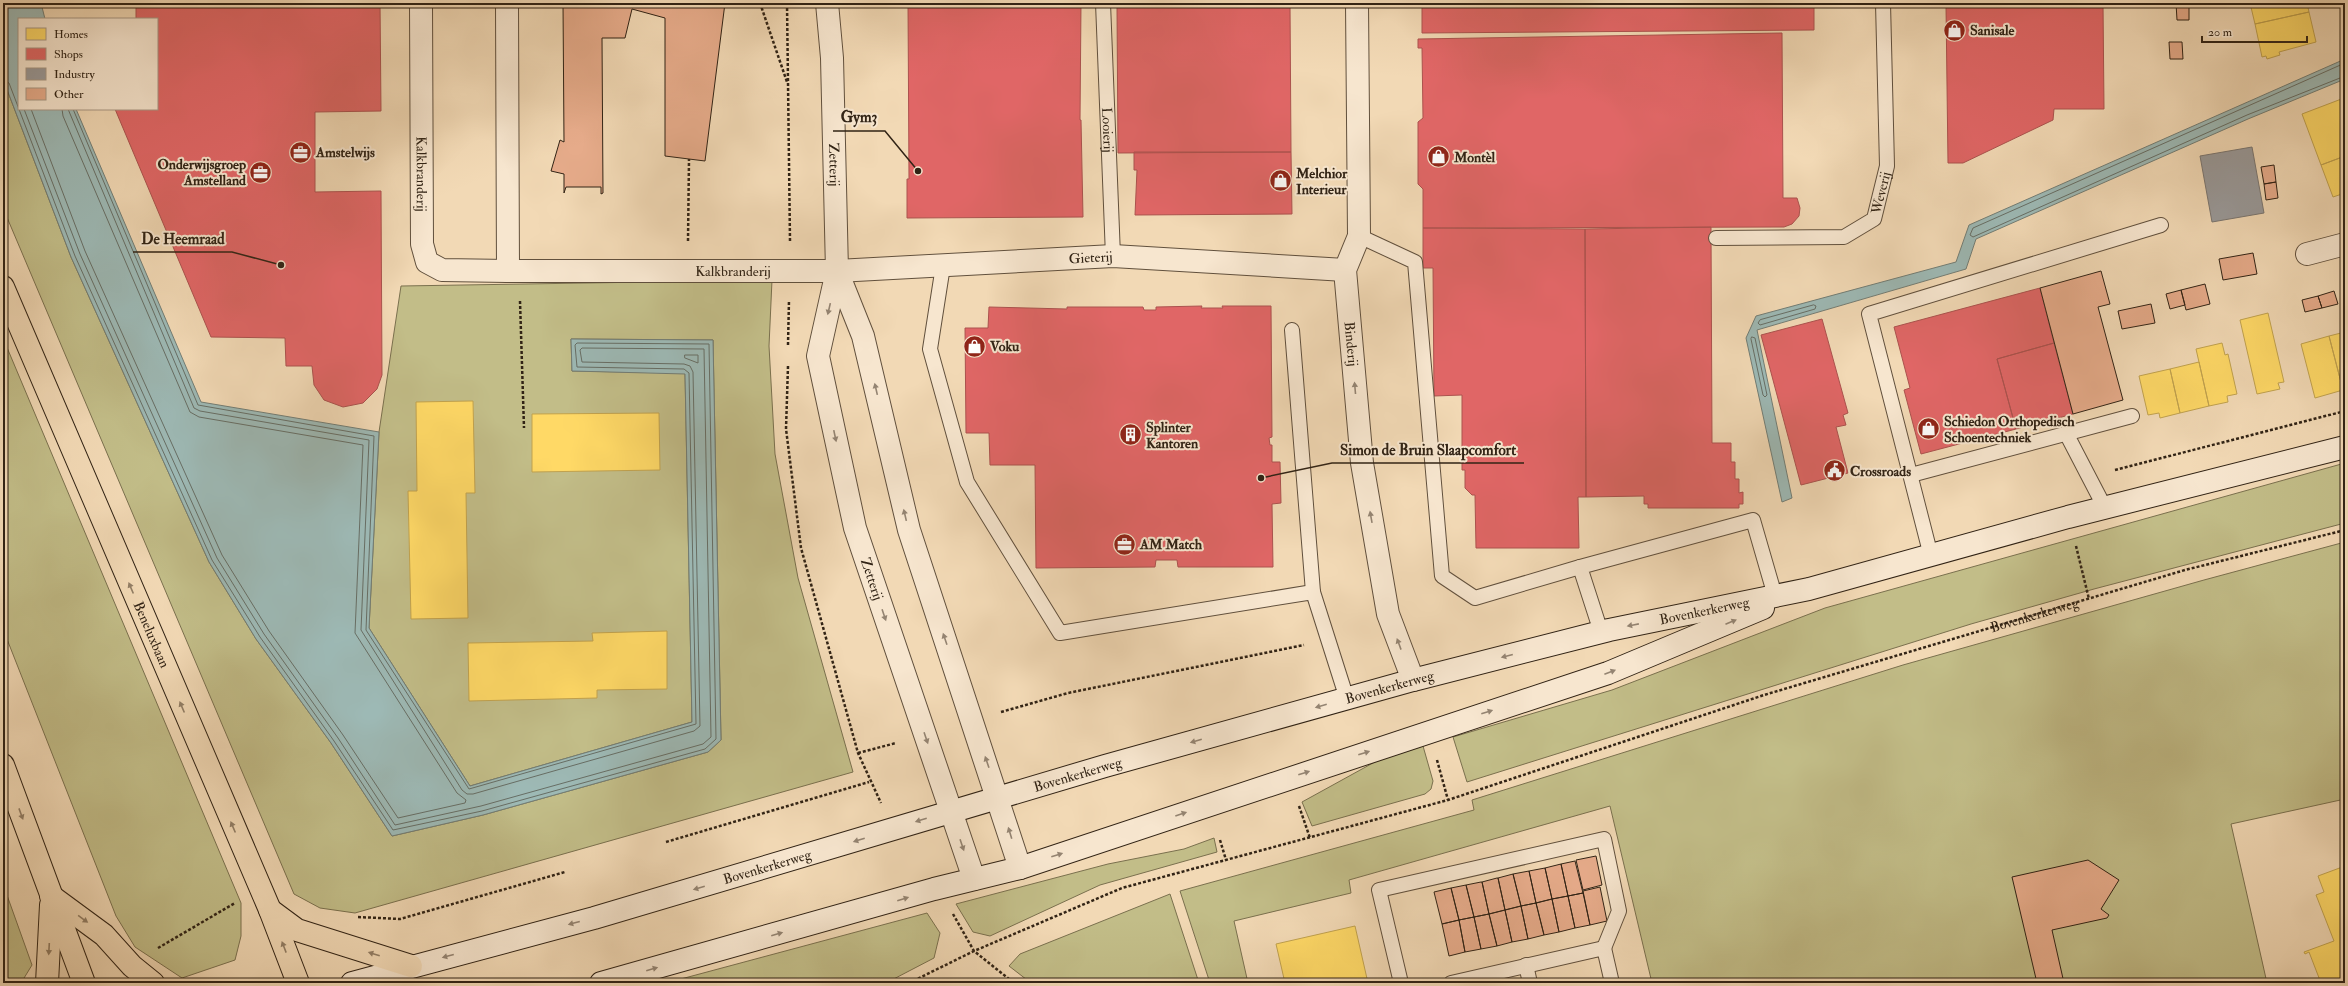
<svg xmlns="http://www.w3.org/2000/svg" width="2348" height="986" font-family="'IM FELL Double Pica',serif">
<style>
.green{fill:#c2bd88;stroke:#7a704e}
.water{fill:#9db9b5;stroke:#727d75}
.homes{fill:#ffd966;stroke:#c1a24e}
.shops{fill:#e06666;stroke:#ac524e}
.industry{fill:#999;stroke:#7a7671}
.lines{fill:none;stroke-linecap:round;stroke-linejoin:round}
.shore{stroke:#676e65;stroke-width:1}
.building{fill:#e6ab8a;stroke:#312315}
.service-casing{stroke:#61503d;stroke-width:16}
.minor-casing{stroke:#61503d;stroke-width:24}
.tertiary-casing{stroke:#61503d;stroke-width:24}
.secondary-casing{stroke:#312315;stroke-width:24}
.primary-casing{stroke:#312315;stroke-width:24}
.path{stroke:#312315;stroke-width:2.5;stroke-dasharray:3 2;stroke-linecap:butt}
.service{stroke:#f7e6cf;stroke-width:14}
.minor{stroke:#f7e6cf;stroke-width:22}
.tertiary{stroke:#f7e6cf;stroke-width:22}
.secondary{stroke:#f7e6cf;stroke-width:22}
.primary{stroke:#f2d9b5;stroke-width:22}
.oneway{fill:#948472}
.oneway2{fill:#927e65}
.labels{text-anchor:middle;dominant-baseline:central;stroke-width:4;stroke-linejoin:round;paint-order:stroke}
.poi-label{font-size:14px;font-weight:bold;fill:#312315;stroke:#f7e6cf;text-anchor:start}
.street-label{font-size:14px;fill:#312315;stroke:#f7e6cf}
.leader{fill:none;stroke:#312315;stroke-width:1.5}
.callout-dot{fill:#312315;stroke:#f7e6cf;stroke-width:1.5}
.callout-label{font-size:15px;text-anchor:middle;font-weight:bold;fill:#312315;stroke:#f7e6cf;stroke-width:4;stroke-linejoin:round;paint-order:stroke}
</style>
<rect width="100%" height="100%" fill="#f2d9b5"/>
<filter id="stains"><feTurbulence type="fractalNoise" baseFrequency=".005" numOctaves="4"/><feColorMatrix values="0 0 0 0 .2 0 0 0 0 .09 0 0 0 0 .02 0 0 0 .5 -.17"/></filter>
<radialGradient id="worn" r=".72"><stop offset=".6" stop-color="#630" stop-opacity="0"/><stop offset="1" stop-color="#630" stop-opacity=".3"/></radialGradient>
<!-- green -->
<path class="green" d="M3,79L71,257L209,562L256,639L331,743L392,836L483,815L708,752L721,740L713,340L571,339L572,371L685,373L692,722L470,786L369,628L379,432L401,286L772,280L769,346L775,454L798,578L853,772L355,913L320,908L294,894L3,208Z
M3,338L241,903V936L235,960L182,978L135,947L116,916L3,629Z
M2345,463V523L2094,589L1971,624L1467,782L1453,737L1612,690L1825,608Z
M2345,542V799L2231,824L2267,983H1652L1610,806L1349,880L1351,893L1234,921L1248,983H1210L1180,891L1474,810L1472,800L1903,665L2204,580Z
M1423,746L1433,781L1431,789L1425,794L1312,826L1302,802L1382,758Z
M1214,838L1217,852L1100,885L990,936L973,932L956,904L1108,864L1184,849Z
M3,884L32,965L21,983H3Z
M1170,894L1199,983H1031L1009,966L1020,954Z
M927,913L940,933L934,958L886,983H666Z"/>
<!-- water -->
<path class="water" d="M3,3H41L45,19H19V109H76L201,402L379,432L369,628L470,786L692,722L685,374L572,371L571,339L713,340L721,740L708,752L483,815L392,836L331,743L256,639L209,562L71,257L3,79Z
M2345,59V79L2248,119L1976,239L1966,269L1757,330L1792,498L1782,502L1746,338L1756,316L1956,262L1969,225Z"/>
<!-- homes -->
<path class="homes" d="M2250,3H2307L2309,12L2255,24Z
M2309,12L2316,42L2279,52L2280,55L2267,59L2266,56L2262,57L2255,24Z
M2344,98L2345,156L2321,165L2302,114Z
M2345,156V193L2333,197L2321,165Z
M2268,313L2284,382L2278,383L2280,389L2257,394L2240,320Z
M2345,332V389L2343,390L2329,336Z
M2329,336L2343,390L2315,398L2301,344Z
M2222,343L2225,355L2228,354L2237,394L2227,396L2228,402L2209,406L2196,349Z
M2199,362L2209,406L2180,413L2170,369Z
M2170,369L2180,413L2160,418L2159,413L2148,415L2139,376Z
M470,401H473L475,493H466L468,618L411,619L408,491H417L416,402Z
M659,413L660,470L532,472V414Z
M667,631V689L597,690V698L469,701L468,643L593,641L592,633Z
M2345,866V983H2321L2309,952L2305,954L2304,952L2334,941L2316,895L2324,892L2318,876Z
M1355,926L1368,983H1285L1276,944Z"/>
<!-- shops -->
<path class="shops" d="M161,3H380L381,111L315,112V192L381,191L382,375L377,389L363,403L343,407L324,400L314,385L312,366H286L285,338L211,337L115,109H157V19H136V6H161Z
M908,3H1081L1080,120H1081L1083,217L907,218V179H909Z
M1117,3H1180V6L1117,7Z
M1180,3H1290V5L1180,6Z
M1422,3H1814V30L1422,33Z
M2002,3L2057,4V6L2103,4L2104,109H2054L2053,120L1963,163H1948L1946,6L2002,5Z
M1290,5L1291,152L1118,153L1117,7Z
M1782,33L1783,198H1797L1800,208L1799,216L1792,224L1784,227L1423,228V189L1418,184V122L1423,118L1422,48H1418V39Z
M1134,152H1291L1292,214L1135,215L1137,170H1134Z
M1711,227L1712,443H1731V462H1735V479H1739V493L1743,492V504H1739V508H1648V504H1644V496L1586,497L1585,229Z
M1423,228L1585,229L1586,497H1578L1579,548H1476L1475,495H1472L1465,488V470H1462V395L1434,396L1433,268H1423Z
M2040,288L2054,343L1997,359L2016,429L1921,454L1904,390L1910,388L1894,327Z
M1202,306L1201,308H1223L1222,306H1271L1272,437L1269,438L1270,445H1272V462H1280L1281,503L1272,504L1273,567H1178L1177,560H1156L1155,567L1036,568L1035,465H990L989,433H966L965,328H988L989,307L1067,309V307H1143L1144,310H1156V307Z
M1822,319L1848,413L1843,415L1846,425L1836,427L1848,473L1801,485L1761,335Z
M2054,343L2073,414L2016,429L1997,359Z"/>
<!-- industry -->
<path class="industry" d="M2252,147L2264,213L2212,222L2200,156Z"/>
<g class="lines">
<!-- shore -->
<path class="shore" d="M2345,63L1973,228L1970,235L1973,237L2247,115L2345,76
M3,80L9,83L75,256L212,560L260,637L334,741L393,830L482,811L705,749L716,739L709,344L577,343L575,345L577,367L684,369L689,373L696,724L469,789L366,630L374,436L198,405L73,109
M24,109L80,254L217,558L264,634L338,738L395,825L481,806L703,744L711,737L704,349L582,348L580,350L582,362L684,364L690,366L693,372L700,726L694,731L473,794H467L462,790L361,630L369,440L200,411L194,408L68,109
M31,109L85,251L222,555L269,631L343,735L398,818L465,803L466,800L457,793L355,633L363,445L199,417L190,412L63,116L62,109
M1814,305L1816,306L1815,309L1760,325L1758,323L1760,320Z
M1752,337L1755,338L1767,395L1765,397L1763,395L1751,339Z
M685,355H698V363L685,358Z"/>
</g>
<!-- building -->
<path class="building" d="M563,3H725L705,161L665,156V18L632,9L625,38H602L603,193L601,194V187H566L564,193V174L551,171L560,140L564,142Z
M2176,3H2189V20H2177Z
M2169,42H2182L2183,59H2170Z
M2274,165L2276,182L2264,184L2261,167Z
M2276,182L2278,198L2266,200L2264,184Z
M2253,253L2257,274L2223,280L2219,259Z
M2101,271L2110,304L2098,307L2123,400L2073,414L2040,288Z
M2205,284L2210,304L2186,310L2181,290Z
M2181,290L2185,305L2170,309L2166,294Z
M2334,291L2338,304L2322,308L2318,296Z
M2318,296L2322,308L2305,312L2302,300Z
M2151,304L2155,323L2122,329L2118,311Z
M1596,856L1602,885L1583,890L1576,860Z
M2088,860L2119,880L2101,909L2109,915L2107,918L2052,930L2064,983H2037L2012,877Z
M1575,861L1583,893L1568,896L1561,864Z
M1561,864L1568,896L1552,899L1545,868Z
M1545,868L1552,899L1536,903L1529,871Z
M1529,871L1536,903L1521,906L1513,874Z
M1513,874L1521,906L1505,910L1498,878Z
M1497,878H1498L1505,910L1489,914L1482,882Z
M1481,882H1482L1489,914L1474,917L1466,885Z
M1466,885L1474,917L1459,920L1451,888Z
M1600,887L1607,921L1590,925L1583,891Z
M1451,888L1459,920L1442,924L1434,892Z
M1583,893L1590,925L1575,928L1568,896Z
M1568,896L1575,928L1559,932L1552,899Z
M1552,899L1559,932L1544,935L1536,903Z
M1536,903L1544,935L1528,939L1521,906Z
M1521,906L1528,939L1512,942L1505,910Z
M1505,910L1512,942L1497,946L1489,914Z
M1489,914L1497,946L1481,949L1474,917Z
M1474,917L1481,949L1465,952L1459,920Z
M1459,920L1465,952L1449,956L1442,924Z"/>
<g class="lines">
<defs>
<g id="service">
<path id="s2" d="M1103,3L1113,256"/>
<path d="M1359,236L1415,262L1442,576L1475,598L1580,567"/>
<path id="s3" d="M1716,238L1844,237L1874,219L1887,166L1883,3"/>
<path d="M943,266L930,349L967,482L1060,633L1313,592L1347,699"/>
<path d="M1292,330L1313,592"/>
<path d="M2066,433L2105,508"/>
<path d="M1911,475L2132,416"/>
<path d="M1931,556L1869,314L2161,225"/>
<path d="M1601,632L1580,567L1753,520L1775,596"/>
<path d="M1526,965L1530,983"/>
<path d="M1401,983L1379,890L1604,839L1619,911L1604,948"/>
<path d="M1451,983L1604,948L1612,983"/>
</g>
<g id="minor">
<path id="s4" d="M421,3L422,244L427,262L442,270L508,271"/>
<path id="s5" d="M507,3L508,271H837L1113,256L1345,270"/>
<path id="s6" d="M1357,3L1359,236L1345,270L1362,463L1388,614L1413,680"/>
<path d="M2307,254L2345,244"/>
</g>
<g id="tertiary">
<path id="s7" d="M827,3L832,58L837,271L818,356L855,528L974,879"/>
<path d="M837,271L863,336L909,530L1020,868"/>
</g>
<g id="secondary">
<path id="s8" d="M352,983L594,918L1105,766L1413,680L1609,630L1809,589L2068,517L2345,447"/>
<path d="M601,983L934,889L1020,868L1608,673L1763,608"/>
</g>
<g id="primary">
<path id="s9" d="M3,287L270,910L298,983"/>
<path d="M3,765L84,983"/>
<path d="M51,896L104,935L132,966L153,983"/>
<path d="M270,910L297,930L411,966"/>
<path d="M47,983L51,905"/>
</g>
</defs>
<!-- service casing -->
<use href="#service" class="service-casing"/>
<!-- minor casing -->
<use href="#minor" class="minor-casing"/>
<!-- tertiary casing -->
<use href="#tertiary" class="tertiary-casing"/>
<!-- secondary casing -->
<use href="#secondary" class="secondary-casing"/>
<!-- primary casing -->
<use href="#primary" class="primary-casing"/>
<!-- path -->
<g class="path">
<path d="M760,3L787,82"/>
<path d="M787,3L790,241"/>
<path d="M688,241L689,159"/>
<path d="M520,301L524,428"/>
<path d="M788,345L789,300"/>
<path d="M788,366L786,429L801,548L858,753L881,803"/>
<path d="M2115,470L2345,411"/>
<path d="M2076,546L2089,599"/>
<path d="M1001,712L1068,693L1304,645"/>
<path d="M858,753L896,743"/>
<path d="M1437,760L1448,800"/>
<path d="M1299,806L1310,838"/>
<path d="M1220,840L1226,860"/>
<path d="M666,842L869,782"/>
<path d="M953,914L974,951L1014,983"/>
<path d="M358,917L400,919L565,872"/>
<path d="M158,948L235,903"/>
<path id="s1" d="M909,983L974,951L1122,888L1448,800L1764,695L2185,570L2345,530"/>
</g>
<!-- service -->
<use href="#service" class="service"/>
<!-- minor -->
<use href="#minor" class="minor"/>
<!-- tertiary -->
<use href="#tertiary" class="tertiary"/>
<!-- secondary -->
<use href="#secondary" class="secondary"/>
<!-- primary -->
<use href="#primary" class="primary"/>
</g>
<!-- one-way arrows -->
<defs><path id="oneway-solid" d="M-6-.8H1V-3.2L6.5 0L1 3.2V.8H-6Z"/></defs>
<g class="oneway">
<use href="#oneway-solid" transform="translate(829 309) rotate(103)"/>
<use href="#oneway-solid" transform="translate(1355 388) rotate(-95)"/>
<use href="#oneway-solid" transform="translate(876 389) rotate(-103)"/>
<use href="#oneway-solid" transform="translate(835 436) rotate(78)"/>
<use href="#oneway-solid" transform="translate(905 515) rotate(-103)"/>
<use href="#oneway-solid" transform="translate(1371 517) rotate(-100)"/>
<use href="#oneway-solid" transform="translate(884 615) rotate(71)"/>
<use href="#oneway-solid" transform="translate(1731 622) rotate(-23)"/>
<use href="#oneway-solid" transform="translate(1633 625) rotate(169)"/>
<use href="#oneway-solid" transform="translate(945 639) rotate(-109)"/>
<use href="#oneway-solid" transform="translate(1399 644) rotate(-110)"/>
<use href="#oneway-solid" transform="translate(1507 656) rotate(166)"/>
<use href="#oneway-solid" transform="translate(1610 672) rotate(-21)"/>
<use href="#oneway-solid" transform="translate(1321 706) rotate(164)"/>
<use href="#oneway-solid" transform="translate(1487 712) rotate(-18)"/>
<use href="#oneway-solid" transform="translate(926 738) rotate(71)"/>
<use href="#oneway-solid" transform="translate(1196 741) rotate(164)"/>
<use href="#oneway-solid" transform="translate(1364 753) rotate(-18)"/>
<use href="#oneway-solid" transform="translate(987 762) rotate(-109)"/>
<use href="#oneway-solid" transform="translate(1304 773) rotate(-18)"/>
<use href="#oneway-solid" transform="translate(1181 814) rotate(-19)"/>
<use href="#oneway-solid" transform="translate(921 820) rotate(163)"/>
<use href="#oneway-solid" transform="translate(1010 833) rotate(-107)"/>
<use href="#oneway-solid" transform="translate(859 840) rotate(163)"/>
<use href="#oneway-solid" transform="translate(962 845) rotate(71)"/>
<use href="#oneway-solid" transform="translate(1057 855) rotate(-18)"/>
<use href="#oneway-solid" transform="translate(699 888) rotate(164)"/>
<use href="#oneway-solid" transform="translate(903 899) rotate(-17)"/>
<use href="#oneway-solid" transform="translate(574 923) rotate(165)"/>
<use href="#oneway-solid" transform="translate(777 934) rotate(-16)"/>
<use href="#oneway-solid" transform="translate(448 956) rotate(165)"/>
<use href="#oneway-solid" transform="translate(652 969) rotate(-16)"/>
</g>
<g class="oneway2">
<use href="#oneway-solid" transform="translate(131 588) rotate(-113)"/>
<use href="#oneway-solid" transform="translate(182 707) rotate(-113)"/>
<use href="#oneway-solid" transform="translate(21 814) rotate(70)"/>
<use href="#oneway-solid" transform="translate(233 827) rotate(-113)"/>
<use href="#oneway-solid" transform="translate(83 919) rotate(36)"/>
<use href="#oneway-solid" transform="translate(284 947) rotate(-111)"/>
<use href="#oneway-solid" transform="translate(49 949) rotate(93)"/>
<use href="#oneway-solid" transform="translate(374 954) rotate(-163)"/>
</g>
<!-- icons -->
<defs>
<symbol id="shop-disc" viewBox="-11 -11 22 22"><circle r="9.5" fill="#8f2418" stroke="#f7e6cf"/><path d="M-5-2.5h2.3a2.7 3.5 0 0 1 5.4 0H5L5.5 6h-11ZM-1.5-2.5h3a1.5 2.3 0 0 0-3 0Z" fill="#fff"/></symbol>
<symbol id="office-disc" viewBox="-11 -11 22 22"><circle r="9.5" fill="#8f2418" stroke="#f7e6cf"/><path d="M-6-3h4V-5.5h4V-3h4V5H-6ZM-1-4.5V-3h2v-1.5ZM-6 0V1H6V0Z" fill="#fff"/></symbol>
<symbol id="building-disc" viewBox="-11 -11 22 22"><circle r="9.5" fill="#8f2418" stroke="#f7e6cf"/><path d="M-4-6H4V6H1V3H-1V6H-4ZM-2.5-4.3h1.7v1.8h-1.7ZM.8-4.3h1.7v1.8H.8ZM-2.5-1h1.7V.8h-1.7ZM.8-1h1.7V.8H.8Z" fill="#fff"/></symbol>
<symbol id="civic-disc" viewBox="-11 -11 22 22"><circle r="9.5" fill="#8f2418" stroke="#f7e6cf"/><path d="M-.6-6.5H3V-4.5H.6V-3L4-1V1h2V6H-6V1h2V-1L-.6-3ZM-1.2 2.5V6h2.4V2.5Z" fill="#fff"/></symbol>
</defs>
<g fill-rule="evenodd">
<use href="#shop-disc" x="1942" y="18" width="25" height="25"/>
<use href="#office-disc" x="288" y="140" width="25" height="25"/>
<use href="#shop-disc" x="1426" y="144" width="25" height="25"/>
<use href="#office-disc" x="248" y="160" width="25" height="25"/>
<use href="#shop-disc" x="1268" y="168" width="25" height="25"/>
<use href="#shop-disc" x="962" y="334" width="25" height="25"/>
<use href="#shop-disc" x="1916" y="416" width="25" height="25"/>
<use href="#building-disc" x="1118" y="422" width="25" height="25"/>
<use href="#civic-disc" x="1822" y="458" width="25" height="25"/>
<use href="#office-disc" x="1112" y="532" width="25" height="25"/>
</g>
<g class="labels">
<!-- poi labels -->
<g class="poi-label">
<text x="1970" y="30">Sanisale</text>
<text x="316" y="152">Amstelwijs</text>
<text x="1454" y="157">Montèl</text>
<text x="246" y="164" text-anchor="end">Onderwijsgroep<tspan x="246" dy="16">Amstelland</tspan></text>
<text x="1296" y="173">Melchior<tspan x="1296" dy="16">Interieur</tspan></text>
<text x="990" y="346">Voku</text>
<text x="1944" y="421">Schiedon Orthopedisch<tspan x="1944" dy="16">Schoentechniek</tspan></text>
<text x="1146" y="427">Splinter<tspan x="1146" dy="16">Kantoren</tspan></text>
<text x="1850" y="471">Crossroads</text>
<text x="1140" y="544">AM Match</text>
</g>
<!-- street labels -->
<g class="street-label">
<text stroke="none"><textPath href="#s2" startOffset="127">Looierij</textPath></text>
<text stroke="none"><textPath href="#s7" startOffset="162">Zetterij</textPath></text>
<text stroke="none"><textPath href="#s4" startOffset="171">Kalkbranderij</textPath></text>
<text stroke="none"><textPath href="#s3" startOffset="190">Weverij</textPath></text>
<text stroke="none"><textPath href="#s5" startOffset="851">Gieterij</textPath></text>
<text stroke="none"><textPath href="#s5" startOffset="493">Kalkbranderij</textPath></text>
<text stroke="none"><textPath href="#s6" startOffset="344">Binderij</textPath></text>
<text stroke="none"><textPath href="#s7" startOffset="585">Zetterij</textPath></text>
<text stroke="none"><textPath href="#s8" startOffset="1403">Bovenkerkerweg</textPath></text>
<text stroke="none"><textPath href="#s1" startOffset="1186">Bovenkerkerweg</textPath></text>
<text stroke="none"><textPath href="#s9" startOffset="378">Beneluxbaan</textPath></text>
<text stroke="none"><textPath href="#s8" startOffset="1079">Bovenkerkerweg</textPath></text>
<text stroke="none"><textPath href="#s8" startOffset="755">Bovenkerkerweg</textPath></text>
<text stroke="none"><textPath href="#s8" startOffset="431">Bovenkerkerweg</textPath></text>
</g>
</g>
<!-- callouts -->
<path class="leader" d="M918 171L885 131H833M281 265L232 252H133M1261 478L1332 463H1524"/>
<g class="callout-dot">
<circle cx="918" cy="171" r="4"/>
<circle cx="281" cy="265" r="4"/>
<circle cx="1261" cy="478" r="4"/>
</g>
<g class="callout-label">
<text x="859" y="122">Gym3</text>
<text x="183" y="244">De Heemraad</text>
<text x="1428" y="455">Simon de Bruin Slaapcomfort</text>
</g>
<!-- margin -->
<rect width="2348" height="986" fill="none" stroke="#f2d9b5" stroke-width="16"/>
<rect x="4" y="4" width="2340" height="978" fill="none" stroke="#312315" stroke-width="2"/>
<rect x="8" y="8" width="2332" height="970" fill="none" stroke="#312315"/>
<!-- legend -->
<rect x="18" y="18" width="140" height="92" fill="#f7e6cf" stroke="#a89885"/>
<rect x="26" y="28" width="20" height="12" fill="#ffd966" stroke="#a89885"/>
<text x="54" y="38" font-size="12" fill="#312315">Homes</text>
<rect x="26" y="48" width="20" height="12" fill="#e06666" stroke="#a89885"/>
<text x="54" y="58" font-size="12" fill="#312315">Shops</text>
<rect x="26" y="68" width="20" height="12" fill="#999999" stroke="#a89885"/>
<text x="54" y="78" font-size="12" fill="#312315">Industry</text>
<rect x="26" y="88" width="20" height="12" fill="#e6ab8a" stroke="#a89885"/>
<text x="54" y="98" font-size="12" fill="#312315">Other</text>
<!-- scale -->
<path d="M2202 36v6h105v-6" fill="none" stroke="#312315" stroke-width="2"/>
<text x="2208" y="36" font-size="12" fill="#312315" stroke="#f7e6cf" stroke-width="3" paint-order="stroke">20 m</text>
<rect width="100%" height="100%" filter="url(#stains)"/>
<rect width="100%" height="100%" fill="url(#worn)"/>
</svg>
